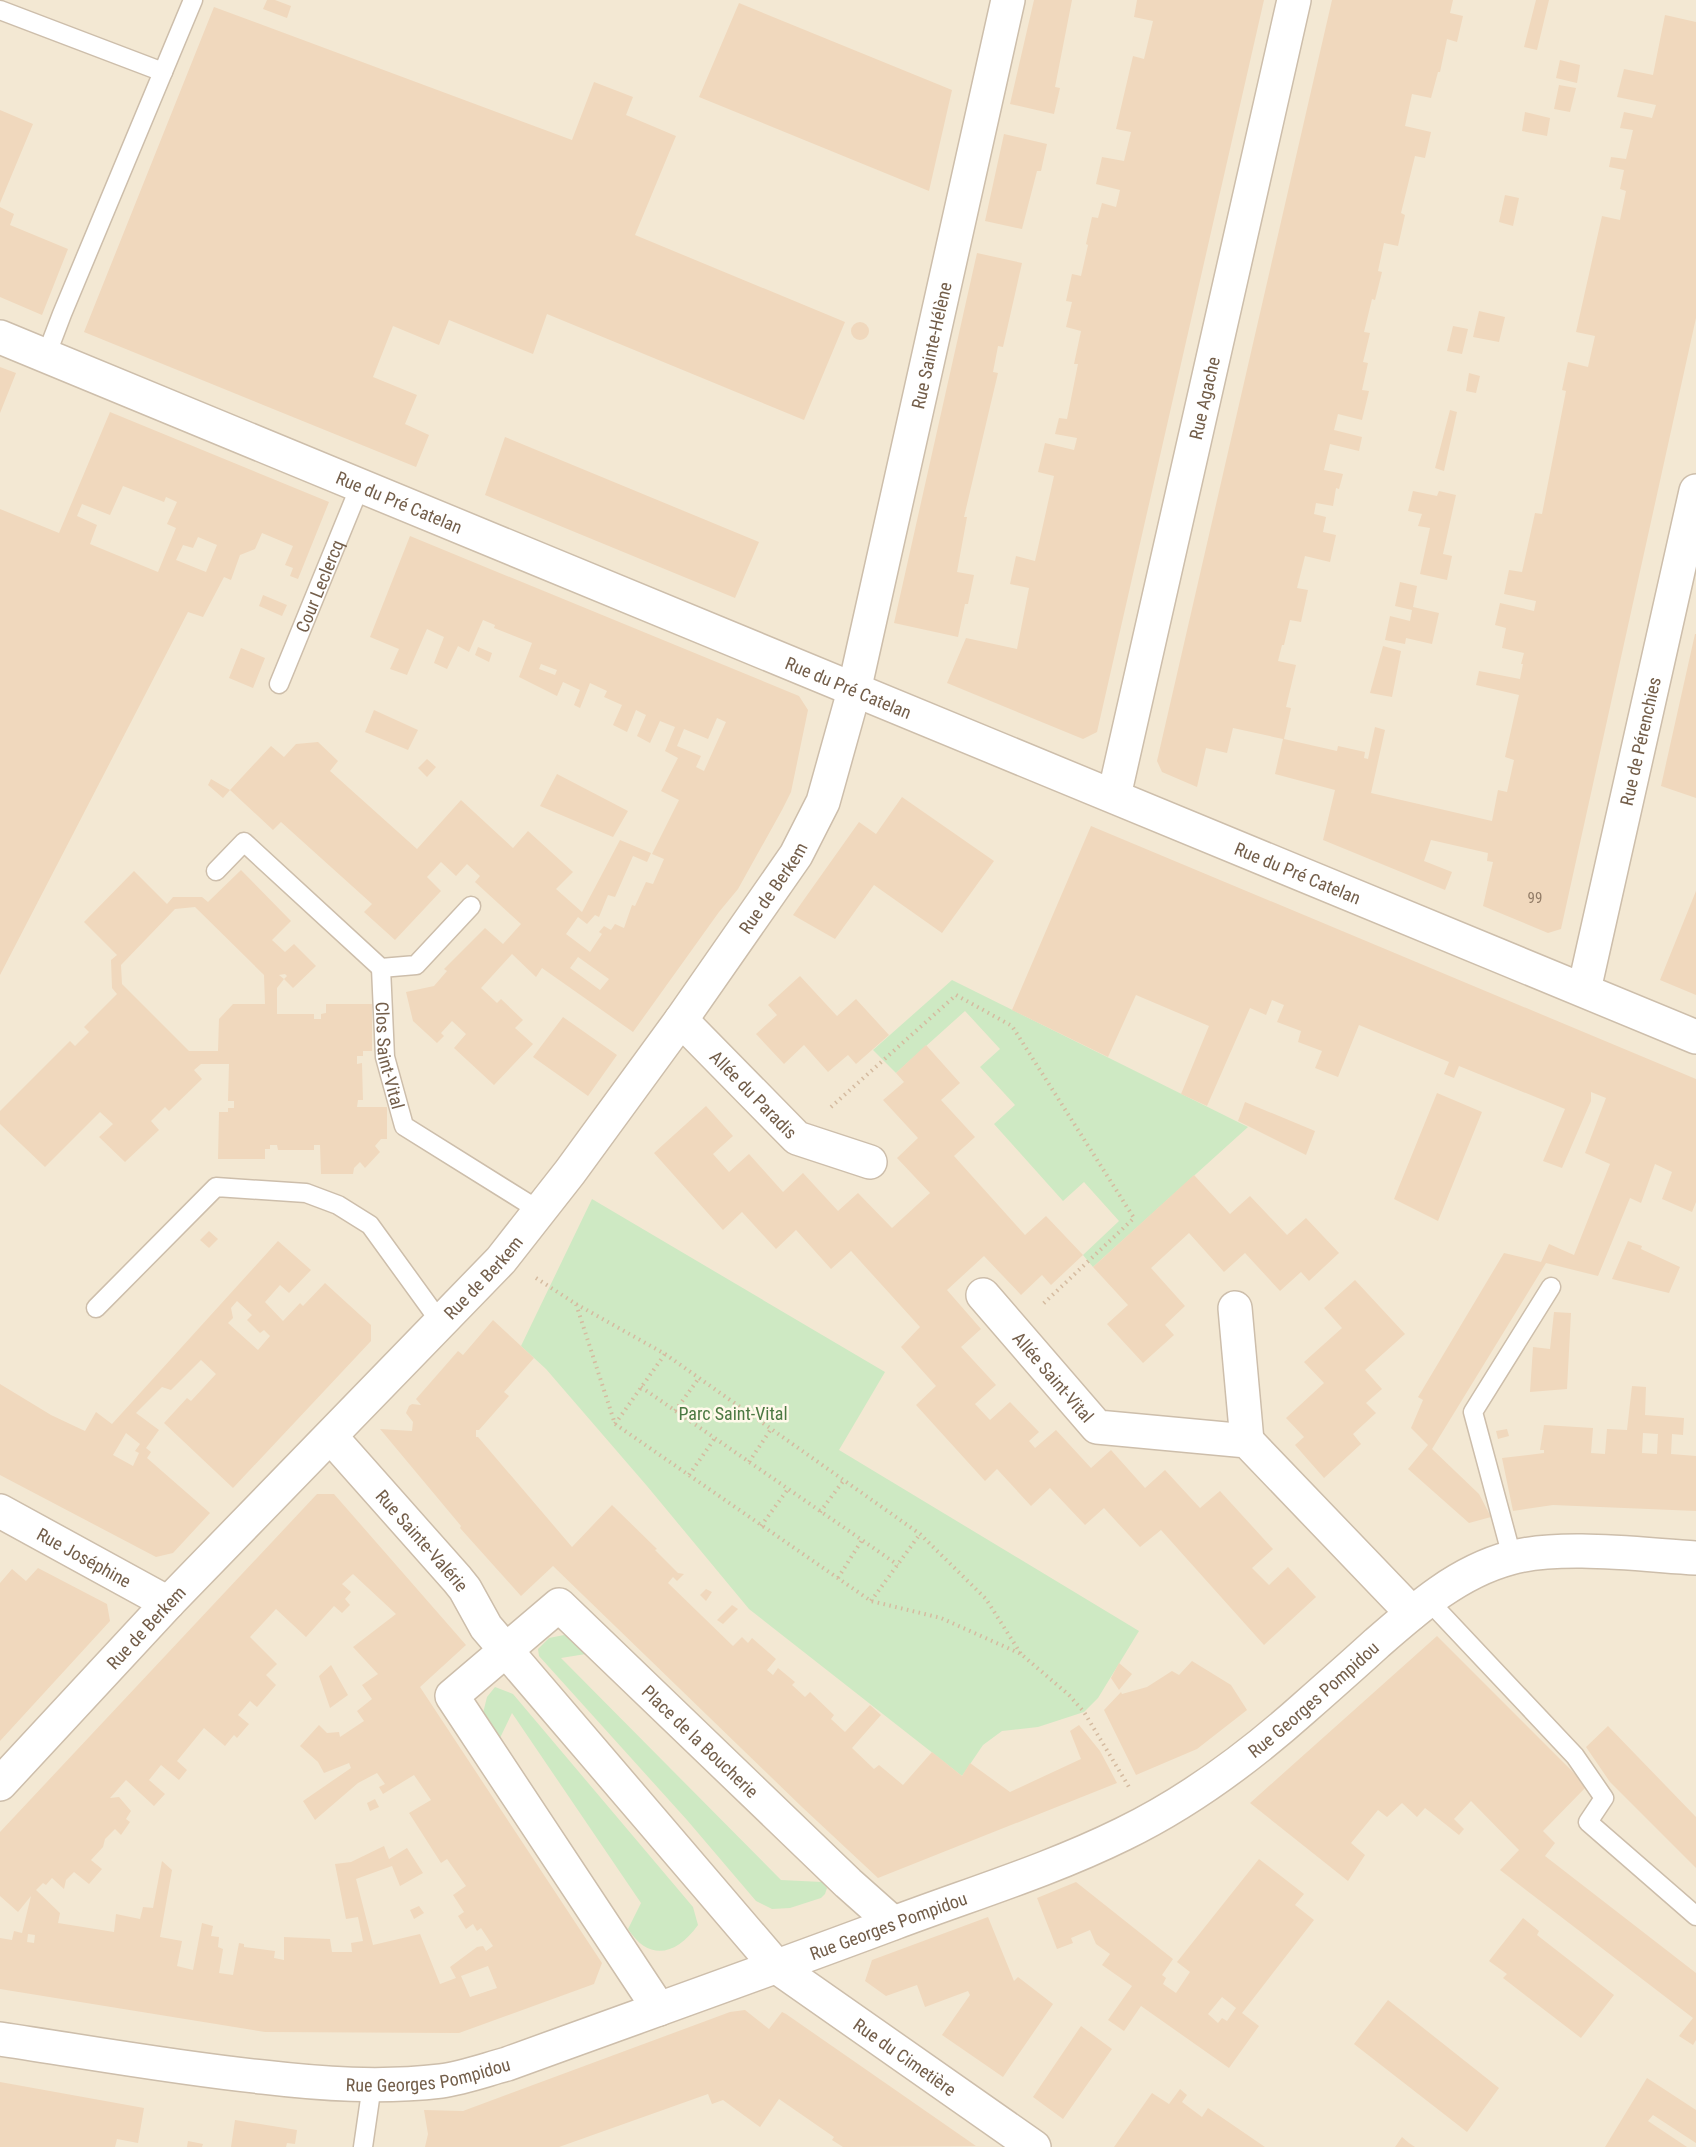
<svg xmlns="http://www.w3.org/2000/svg" width="1696" height="2147" font-family="'Roboto Condensed',sans-serif">
<style>
.residential{fill:#f3e8d3}
.green{fill:#cee9c3}
.building{fill:#f0d8bd;fill-rule:evenodd}
.lines{fill:none;stroke-linecap:round;stroke-linejoin:round}
.service-casing{stroke:#cdbeab;stroke-width:21}
.minor-casing{stroke:#cdbeab;stroke-width:36}
.tertiary-casing{stroke:#cdbeab;stroke-width:36}
.path{stroke:#d5bba0;stroke-width:4;stroke-dasharray:1.5 4.5;stroke-linecap:butt}
.service{stroke:#fff;stroke-width:18}
.minor{stroke:#fff;stroke-width:33}
.tertiary{stroke:#fff;stroke-width:33}
.labels{text-anchor:middle;dominant-baseline:central;stroke-width:5;stroke-linejoin:round;paint-order:stroke}
.number-label{font-size:15px;fill:#927c67}
.street-label{font-size:18px;fill:#735e4a;stroke:#fff9ea}
.park-label{font-size:18px;fill:#4c7942;stroke:#fff9ea}
</style>
<rect width="100%" height="100%" fill="#fcf5e4"/>
<!-- residential -->
<path class="residential" d="M0,0H1696V2147H0Z"/>
<!-- green -->
<path class="green" d="M952,980L1248,1127L1093,1267L1083,1255L1119,1221L1084,1182L1063,1201L994,1124L1015,1105L980,1067L1000,1049L965,1011L896,1073L873,1050Z
M592,1199L885,1372L839,1450L1139,1631L1098,1698L1084,1712L1038,1727L1002,1731L983,1745L962,1776L749,1609L647,1486L546,1369L521,1346Z
M564,1635L577,1640L592,1653L561,1658L781,1880L822,1882L827,1888L825,1894L821,1898L790,1908L772,1909L756,1901L687,1820L539,1656L538,1649L549,1638Z
M495,1687L513,1694L693,1907L698,1925C677,1954 650,1963 628,1929L641,1903L512,1713L499,1740L483,1713L487,1697Z"/>
<!-- building -->
<path class="building" d="M267,0H275L291,6L287,18L263,9Z
M1034,0H1072L1055,87L1060,88L1054,114L1010,104Z
M1137,0H1264L1097,732L1083,739L947,683L966,638L1017,649L1029,588L1010,584L1016,556L1035,561L1054,476L1038,472L1045,443L1074,450L1077,438L1055,434L1059,418L1067,419L1078,364H1074L1081,331L1066,327L1072,302L1066,301L1072,274L1081,276L1088,245L1086,244L1092,217L1098,218L1102,203L1116,207L1120,190L1096,184L1102,157L1124,161L1131,132L1116,129L1133,56L1144,59L1153,21L1134,17Z
M1332,0H1453L1450,13L1463,16L1457,42L1447,39L1440,72H1438L1431,98L1412,94L1405,126L1431,132L1425,158L1415,156L1401,213L1405,215L1398,246L1384,243L1378,271L1382,272L1375,300L1372,299L1364,332L1370,333L1363,362L1368,363L1362,390L1369,391L1362,420L1338,414L1334,430L1362,437L1359,451L1330,444L1324,470L1343,474L1339,489L1336,488L1333,506L1316,503L1314,514L1326,517L1323,532L1336,535L1330,562L1305,556L1297,588L1308,590L1301,622L1290,620L1284,645H1282L1278,661L1296,665L1286,707L1291,708L1284,739L1337,751L1338,746L1365,752L1364,758L1368,759L1375,727L1385,730L1371,793L1492,821L1498,790L1507,792L1514,760L1505,757L1519,695L1476,685L1479,671L1520,679L1523,664H1521L1524,653L1502,648L1506,628L1495,625L1500,603L1534,611L1536,601L1504,594L1509,570L1522,572L1535,513L1542,514L1566,391L1562,390L1568,362L1588,367L1595,336L1576,332L1602,216L1620,220L1626,191L1620,189L1624,170L1609,167L1611,157L1626,159L1633,130L1620,128L1624,112L1652,118L1656,105L1617,97L1624,69L1653,75L1665,15L1696,22V318L1561,929L1548,933L1483,906L1493,862L1487,861L1488,853L1431,840L1424,861L1452,872L1445,890L1323,840L1335,790L1275,774L1283,739L1233,728L1227,753L1206,748L1197,787L1162,772L1157,761Z
M1536,0H1549L1537,50L1524,47Z
M739,3L952,90L929,191L699,97Z
M214,7L572,140L594,82L633,97L626,115L676,136L635,235L845,322L804,420L547,314L533,354L449,320L439,345L393,326L373,377L417,395L405,424L429,435L416,467L84,332Z
M1560,60L1580,65L1577,83L1556,78Z
M1559,85L1576,88L1570,112L1554,109Z
M0,110L33,124L0,203Z
M1525,112L1550,118L1547,136L1522,131Z
M1004,134L1047,144L1041,171H1037L1022,229L985,221Z
M1505,195L1519,198L1513,226L1499,222Z
M0,207L14,214L10,225L68,249L42,315L0,297Z
M977,253L1022,263L1003,347L998,346L993,372L998,373L964,517H967L957,572L974,575L968,604H965L958,637L894,623Z
M1479,311L1505,317L1499,342L1473,337Z
M851 331a9 9 0 1 1 18 0a9 9 0 1 1-18 0Z
M1453,326L1468,329L1462,354L1447,351Z
M0,367L16,373L0,413Z
M1469,373L1480,376L1476,393L1466,391Z
M1450,410L1457,412L1444,471L1435,468Z
M110,412L329,502L298,579L290,576L293,568L285,565L293,546L262,533L255,549L240,555L231,580L224,577L203,617L188,612L0,975V509L59,533ZM123,486L164,502L166,497L177,502L167,524L176,528L158,572L90,544L97,525L77,516L82,504L110,515ZM198,537L217,545L206,572L176,560L183,545L193,548Z
M505,437L759,542L735,598L485,495Z
M1413,491L1437,496L1439,491L1456,495L1443,554L1452,556L1447,580L1420,574L1430,528L1418,526L1422,514L1408,511Z
M410,536L799,696L808,710L791,792L782,810L738,889L719,912L633,1032L542,968L536,977L512,954L481,988L497,1003L501,999L523,1020L515,1028L533,1044L494,1085L454,1048L466,1034L452,1021L441,1033L444,1036L437,1043L413,1021L406,992L434,986L447,971L444,969L485,928L503,944L521,924L475,882L480,876L467,864L456,876L441,862L427,877L441,891L395,940L364,912L372,904L281,822L273,830L230,790L223,798L208,785L211,779L230,790L271,746L284,757L296,744L318,742L338,761L330,771L417,849L461,800L513,848L528,831L573,872L556,889L582,912L620,840L651,853L647,862L633,856L615,897L608,895L599,917L595,915L587,924L578,917L566,934L590,952L602,934L599,932L604,926L611,930L615,924L624,928L632,905L635,906L646,882L653,884L664,859L652,854L679,800L661,791L678,758L665,751L675,727L660,721L650,743L637,736L646,715L636,710L627,732L613,725L622,705L604,697L607,691L590,683L580,708L574,705L580,690L563,682L557,696L519,677L532,643L494,628L495,625L483,620L469,652L458,646L447,669L434,663L444,637L427,629L407,675L390,669L399,649L370,637ZM541,664L557,670L555,675L539,669ZM717,718L726,722L704,771L696,767L701,756L677,746L684,729L708,739ZM578,957L609,979L600,990L570,968Z
M1400,582L1417,586L1413,607L1439,613L1432,644L1406,638L1405,644L1385,640L1390,616L1410,621L1412,610L1395,606Z
M263,595L287,605L282,616L259,606Z
M1695,634H1696V798L1661,786Z
M1383,646L1401,651L1392,697L1370,693Z
M478,647L492,653L489,662L475,655Z
M241,648L265,658L253,688L229,678Z
M374,710L418,730L408,750L365,732Z
M427,759L436,767L427,777L418,768Z
M557,774L628,811L613,837L540,806Z
M902,797L994,861L942,933L874,885L835,939L793,915L859,822L876,834Z
M1091,826L1696,1079V1202L1692,1212L1662,1199L1672,1172L1655,1164L1641,1203L1630,1198L1598,1276L1546,1263L1432,1449L1479,1494L1491,1517L1469,1523L1408,1469L1428,1445L1411,1428L1423,1400L1418,1397L1504,1253L1541,1262L1549,1244L1574,1255L1610,1164L1585,1153L1606,1098L1591,1092V1101L1562,1168L1543,1161L1565,1109L1459,1066L1454,1078L1444,1074L1449,1062L1359,1025L1338,1077L1315,1068L1322,1051L1298,1042L1301,1031L1277,1022L1284,1005L1272,1000L1266,1015L1250,1008L1207,1106L1181,1094L1209,1026L1136,995L1108,1057L1012,1010Z
M241,870L291,921L272,940L285,952L294,944L316,966L293,988L284,979L287,976L285,974L279,975L284,979L277,988V1014H314V1019H321V1014L326,1013V1004H372V1051H363V1056H357V1064L362,1063L363,1100H358L357,1107H387V1139H381L375,1146L380,1152L365,1168L360,1162L354,1168L353,1174H321L320,1145H314V1150H278L277,1145H270V1149H265V1159H218L219,1112H228V1108H234V1101H228L229,1064H201L194,1070L202,1079L169,1111L165,1107L151,1121L159,1130L125,1162L99,1137L113,1124L100,1112L45,1167L0,1124V1111L70,1041L75,1046L89,1032L84,1027L117,994L112,988L111,960L117,955L84,922L134,871L167,904L173,897H202L208,902ZM195,907L264,975L265,1004H233L219,1019L218,1051H189L122,984L121,965L175,909Z
M1696,891V995L1660,980Z
M800,976L837,1016L856,999L889,1035L856,1064L848,1055L828,1072L804,1045L784,1064L756,1034L777,1015L768,1005Z
M563,1017L617,1055L588,1096L533,1057Z
M926,1045L960,1083L941,1100L975,1137L954,1156L1025,1235L1046,1216L1083,1255L1051,1285L1042,1275L1021,1295L984,1256L947,1290L981,1329L961,1347L996,1385L975,1404L990,1420L1010,1402L1039,1432L1029,1441L1035,1448L1056,1430L1091,1468L1111,1450L1145,1488L1165,1470L1200,1508L1220,1491L1273,1549L1252,1568L1269,1585L1288,1567L1316,1597L1264,1645L1161,1530L1140,1547L1104,1508L1085,1525L1050,1488L1031,1506L997,1469L985,1481L916,1405L936,1386L901,1347L920,1327L851,1251L831,1269L796,1230L776,1249L742,1212L723,1230L654,1153L706,1106L733,1136L713,1154L729,1172L749,1154L783,1192L803,1173L838,1211L858,1193L892,1228L930,1193L897,1158L918,1138L883,1100L904,1082L896,1073Z
M1437,1093L1482,1112L1438,1221L1394,1199Z
M1245,1102L1315,1131L1306,1155L1238,1121Z
M1194,1175L1230,1214L1250,1196L1287,1235L1306,1218L1339,1253L1309,1281L1301,1272L1280,1291L1245,1253L1224,1272L1189,1233L1151,1268L1185,1306L1165,1325L1174,1335L1143,1363L1107,1324L1128,1305L1093,1267Z
M209,1231L218,1239L209,1248L200,1240Z
M278,1241L311,1270L289,1293L280,1285L265,1302L283,1321L300,1303L303,1306L325,1283L371,1325V1341L233,1488L164,1423L187,1398L191,1401L216,1374L201,1360L171,1390L162,1387L136,1413L159,1430L146,1448L151,1452L147,1458L210,1513L173,1553L156,1557L0,1475V1384L51,1415L85,1431L96,1412L112,1424ZM237,1301L252,1315L247,1320L260,1333L264,1330L270,1336L258,1350L228,1323L233,1318L231,1308ZM126,1433L140,1444L135,1451L139,1453L133,1466L113,1455Z
M1628,1241L1642,1246L1641,1249L1680,1267L1669,1293L1612,1279Z
M1355,1280L1405,1334L1365,1370L1382,1389L1366,1403L1376,1413L1353,1434L1361,1444L1324,1478L1295,1445L1304,1437L1286,1418L1324,1383L1304,1362L1342,1328L1324,1308Z
M1554,1312L1571,1313L1567,1389L1530,1392L1533,1347L1550,1349Z
M493,1320L534,1358L504,1392L509,1396L479,1430H476V1437H478L572,1547L612,1505L657,1549L655,1550L678,1573L684,1574L677,1581L673,1577L668,1583L733,1646L742,1637L748,1643L752,1638L776,1659L767,1670L773,1675L778,1668L795,1682L792,1685L805,1697L810,1692L834,1715L831,1719L845,1732L870,1705L881,1715L852,1748L874,1769L879,1765L903,1785L932,1752L962,1776L970,1763L1010,1792L1081,1759L1070,1731L1079,1725L1100,1751L1117,1783L878,1878L802,1807L553,1566L521,1596L460,1528L461,1526L380,1429L412,1431L413,1422L406,1413L409,1406L412,1404L421,1405L416,1399L458,1351L463,1355Z
M1632,1386L1646,1387L1645,1415L1684,1418L1683,1435L1672,1434L1671,1454L1696,1456V1511L1553,1505L1513,1511L1502,1458L1544,1453V1450H1540L1544,1425L1593,1428L1591,1453L1605,1454L1607,1429L1627,1430ZM1643,1433L1658,1434L1657,1454L1642,1453Z
M1507,1429L1509,1436L1498,1439L1496,1431Z
M317,1494H334L466,1645L420,1687L602,1963L594,1984L459,2033L265,2032L0,1989V1938L12,1940L14,1931L22,1933L31,1896L18,1912L0,1896V1832ZM353,1574L396,1614L353,1647L378,1674L362,1685L372,1699L357,1711L364,1721L340,1737L339,1732L327,1733L319,1725L300,1746L318,1762L324,1773L349,1763L351,1768L303,1801L315,1820L358,1783L377,1773L385,1784L379,1787L383,1794L414,1775L431,1800L409,1813L441,1863L447,1859L466,1886L453,1895L464,1912L458,1916L466,1929L473,1924L477,1931L481,1928L493,1946L486,1951L483,1946L477,1947L450,1967L456,1978L440,1984L420,1934L373,1945L356,1879L392,1866L400,1886L423,1873L407,1848L389,1859L384,1846L351,1862L335,1864L346,1919L358,1917L363,1941L351,1943L352,1952H332L330,1939L284,1937V1960L274,1958L275,1951L244,1947V1944L239,1943L233,1975L219,1973L223,1949L218,1947L219,1937L211,1936L213,1926L202,1923L193,1970L177,1966L182,1941L160,1937L172,1870L162,1861L153,1908L143,1907L140,1919L116,1914L114,1932L58,1923L60,1913L36,1890L43,1883L46,1885L52,1878L64,1889L66,1880L74,1872L89,1884L102,1869L91,1860L103,1847L105,1839L115,1829L121,1835L130,1822L126,1819L131,1811L119,1797L110,1798L126,1780L154,1806L165,1794L149,1780L161,1765L179,1780L187,1770L177,1761L204,1728L225,1746L234,1735L237,1738L249,1724L238,1715L250,1701L257,1707L276,1685L266,1675L277,1664L250,1637L276,1609L306,1637L334,1606L342,1613L350,1605L345,1599L351,1592L342,1584ZM28,1934L35,1935L34,1943L27,1942ZM488,1966L497,1988L470,1997L461,1976Z
M38,1568L107,1604L110,1621L0,1741V1583L12,1569L26,1581Z
M706,1589L712,1592L706,1601L700,1595Z
M732,1605L738,1609L723,1624L717,1620Z
M1437,1636L1587,1786L1543,1831L1555,1843L1545,1856L1696,1973V2040L1693,2045L1679,2036L1693,2018L1500,1870L1519,1850L1471,1801L1454,1819L1464,1829L1459,1835L1425,1808L1417,1817L1402,1803L1387,1817L1378,1810L1351,1843L1365,1855L1348,1881L1250,1803Z
M1192,1661L1231,1685L1247,1710L1197,1749L1136,1775L1104,1710L1121,1692L1122,1694L1147,1687L1172,1671L1179,1675Z
M1119,1663L1132,1674L1119,1690L1111,1678Z
M331,1665L348,1695L330,1708L319,1676Z
M1608,1726L1696,1817V1868L1610,1782L1586,1747Z
M375,1799L379,1807L370,1811L367,1803Z
M1259,1859L1304,1894L1295,1905L1314,1920L1242,2013L1259,2026L1229,2068L1141,2006L1124,2031L1108,2020L1132,1986L1102,1965L1110,1954L1096,1944L1090,1930L1071,1938L1073,1943L1057,1949L1037,1898L1076,1882L1173,1959L1162,1975L1166,1978L1163,1984L1176,1993L1190,1972L1177,1962ZM1222,1997L1236,2008L1227,2021L1222,2018L1218,2023L1208,2014Z
M419,1906L424,1913L414,1919L410,1910Z
M988,1917L1014,1981L1018,1977L1053,2004L1003,2077L942,2035L970,1995L968,1991L925,2007L917,1985L886,1996L865,1981L872,1960Z
M1523,1918L1539,1931L1537,1935L1614,1995L1581,2038L1503,1978L1507,1974L1489,1961Z
M1388,2000L1499,2088L1467,2132L1354,2044Z
M745,2010L769,2029L782,2012L786,2014L976,2146L843,2147L832,2140L834,2137L779,2099L760,2127L723,2100L712,2104L708,2094L559,2147H425L428,2134L424,2110L463,2111L730,2012Z
M1081,2026L1112,2049L1063,2119L1033,2097Z
M1647,2078L1696,2110V2143L1653,2115L1648,2121L1687,2147H1605Z
M0,2082L144,2108L138,2143L117,2139L115,2147H0Z
M1180,2089L1187,2095L1182,2102L1202,2117L1208,2108L1265,2147H1114L1152,2093L1169,2104Z
M235,2120L297,2130L295,2144L287,2143L286,2147H231Z
M1402,2137L1409,2143L1415,2147H1395Z
M188,2141L203,2144L202,2147H187Z"/>
<g class="lines">
<defs>
<g id="service">
<path d="M0,10L163,72"/>
<path d="M46,356L62,314L193,0"/>
<path id="s1" d="M279,684L360,486"/>
<path d="M216,871L244,842L381,968L416,965L471,906"/>
<path id="s2" d="M381,968L385,1057L404,1126L540,1211"/>
<path d="M96,1308L216,1187L306,1193L338,1205L370,1225L441,1323"/>
<path d="M1512,1557L1473,1412L1551,1287"/>
<path d="M1428,1600L1575,1756L1604,1798L1588,1822L1696,1916"/>
<path d="M363,2147L372,2085"/>
</g>
<g id="minor">
<path id="s3" d="M0,337L1696,1037"/>
<path id="s4" d="M1114,796L1294,0"/>
<path id="s5" d="M1584,990L1696,491"/>
<path id="s6" d="M681,1020L797,1138L870,1162"/>
<path id="s7" d="M983,1295L1097,1427L1247,1441L1412,1613"/>
<path d="M1235,1308L1247,1441"/>
<path id="s8" d="M331,1437L457,1579L465,1589L486,1627L777,1967L1034,2147"/>
<path id="s9" d="M0,1511L168,1603"/>
<path id="s10" d="M0,1784L168,1603L501,1260L570,1172L681,1020L796,855L823,802L854,691L1008,0"/>
<path id="s11" d="M659,2009L452,1696L559,1605L848,1883L893,1923"/>
</g>
<g id="tertiary">
<path id="s12" d="M0,2039C87,2052 175,2068 263,2077C322,2084 381,2088 441,2081C463,2078 485,2070 507,2064C636,2017 766,1971 894,1923C971,1894 1050,1870 1123,1834C1189,1802 1248,1758 1303,1709C1328,1687 1353,1665 1377,1643C1417,1608 1458,1572 1510,1558C1561,1544 1643,1555 1696,1558"/>
</g>
</defs>
<!-- service casing -->
<use href="#service" class="service-casing"/>
<!-- minor casing -->
<use href="#minor" class="minor-casing"/>
<!-- tertiary casing -->
<use href="#tertiary" class="tertiary-casing"/>
<!-- path -->
<path class="path" d="M831,1107L956,995L1012,1026L1134,1218L1043,1304
M536,1278L576,1304L615,1424L871,1601L941,1618L1021,1654L1069,1695L1084,1712L1129,1787
M576,1304L665,1354L920,1534L986,1599L1021,1654
M641,1387L898,1565
M675,1411L699,1378
M615,1424L665,1354
M749,1462L771,1429
M689,1475L715,1438
M820,1512L844,1480
M761,1526L788,1489
M838,1578L862,1540
M871,1601L920,1534"/>
<!-- service -->
<use href="#service" class="service"/>
<!-- minor -->
<use href="#minor" class="minor"/>
<!-- tertiary -->
<use href="#tertiary" class="tertiary"/>
</g>
<g class="labels">
<!-- number labels -->
<g class="number-label">
<text x="1535" y="898">99</text>
</g>
<!-- street labels -->
<g class="street-label">
<text stroke="none"><textPath href="#s10" startOffset="1755">Rue Sainte-Hélène</textPath></text>
<text stroke="none"><textPath href="#s4" startOffset="408">Rue Agache</textPath></text>
<text stroke="none"><textPath href="#s3" startOffset="432">Rue du Pré Catelan</textPath></text>
<text stroke="none"><textPath href="#s1" startOffset="106">Cour Leclercq</textPath></text>
<text stroke="none"><textPath href="#s3" startOffset="918">Rue du Pré Catelan</textPath></text>
<text stroke="none"><textPath href="#s5" startOffset="255">Rue de Pérenchies</textPath></text>
<text stroke="none"><textPath href="#s3" startOffset="1404">Rue du Pré Catelan</textPath></text>
<text stroke="none"><textPath href="#s10" startOffset="1186">Rue de Berkem</textPath></text>
<text stroke="none"><textPath href="#s2" startOffset="88">Clos Saint-Vital</textPath></text>
<text stroke="none"><textPath href="#s6" startOffset="104">Allée du Paradis</textPath></text>
<text stroke="none"><textPath href="#s10" startOffset="700">Rue de Berkem</textPath></text>
<text stroke="none"><textPath href="#s7" startOffset="108">Allée Saint-Vital</textPath></text>
<text stroke="none"><textPath href="#s8" startOffset="138">Rue Sainte-Valérie</textPath></text>
<text stroke="none"><textPath href="#s9" startOffset="96">Rue Joséphine</textPath></text>
<text stroke="none"><textPath href="#s10" startOffset="214">Rue de Berkem</textPath></text>
<text stroke="none"><textPath href="#s12" startOffset="1404">Rue Georges Pompidou</textPath></text>
<text stroke="none"><textPath href="#s11" startOffset="712">Place de la Boucherie</textPath></text>
<text stroke="none"><textPath href="#s12" startOffset="918">Rue Georges Pompidou</textPath></text>
<text stroke="none"><textPath href="#s8" startOffset="850">Rue du Cimetière</textPath></text>
<text stroke="none"><textPath href="#s12" startOffset="432">Rue Georges Pompidou</textPath></text>
</g>
<!-- park labels -->
<g class="park-label">
<text x="733" y="1413">Parc Saint-Vital</text>
</g>
</g>
</svg>
